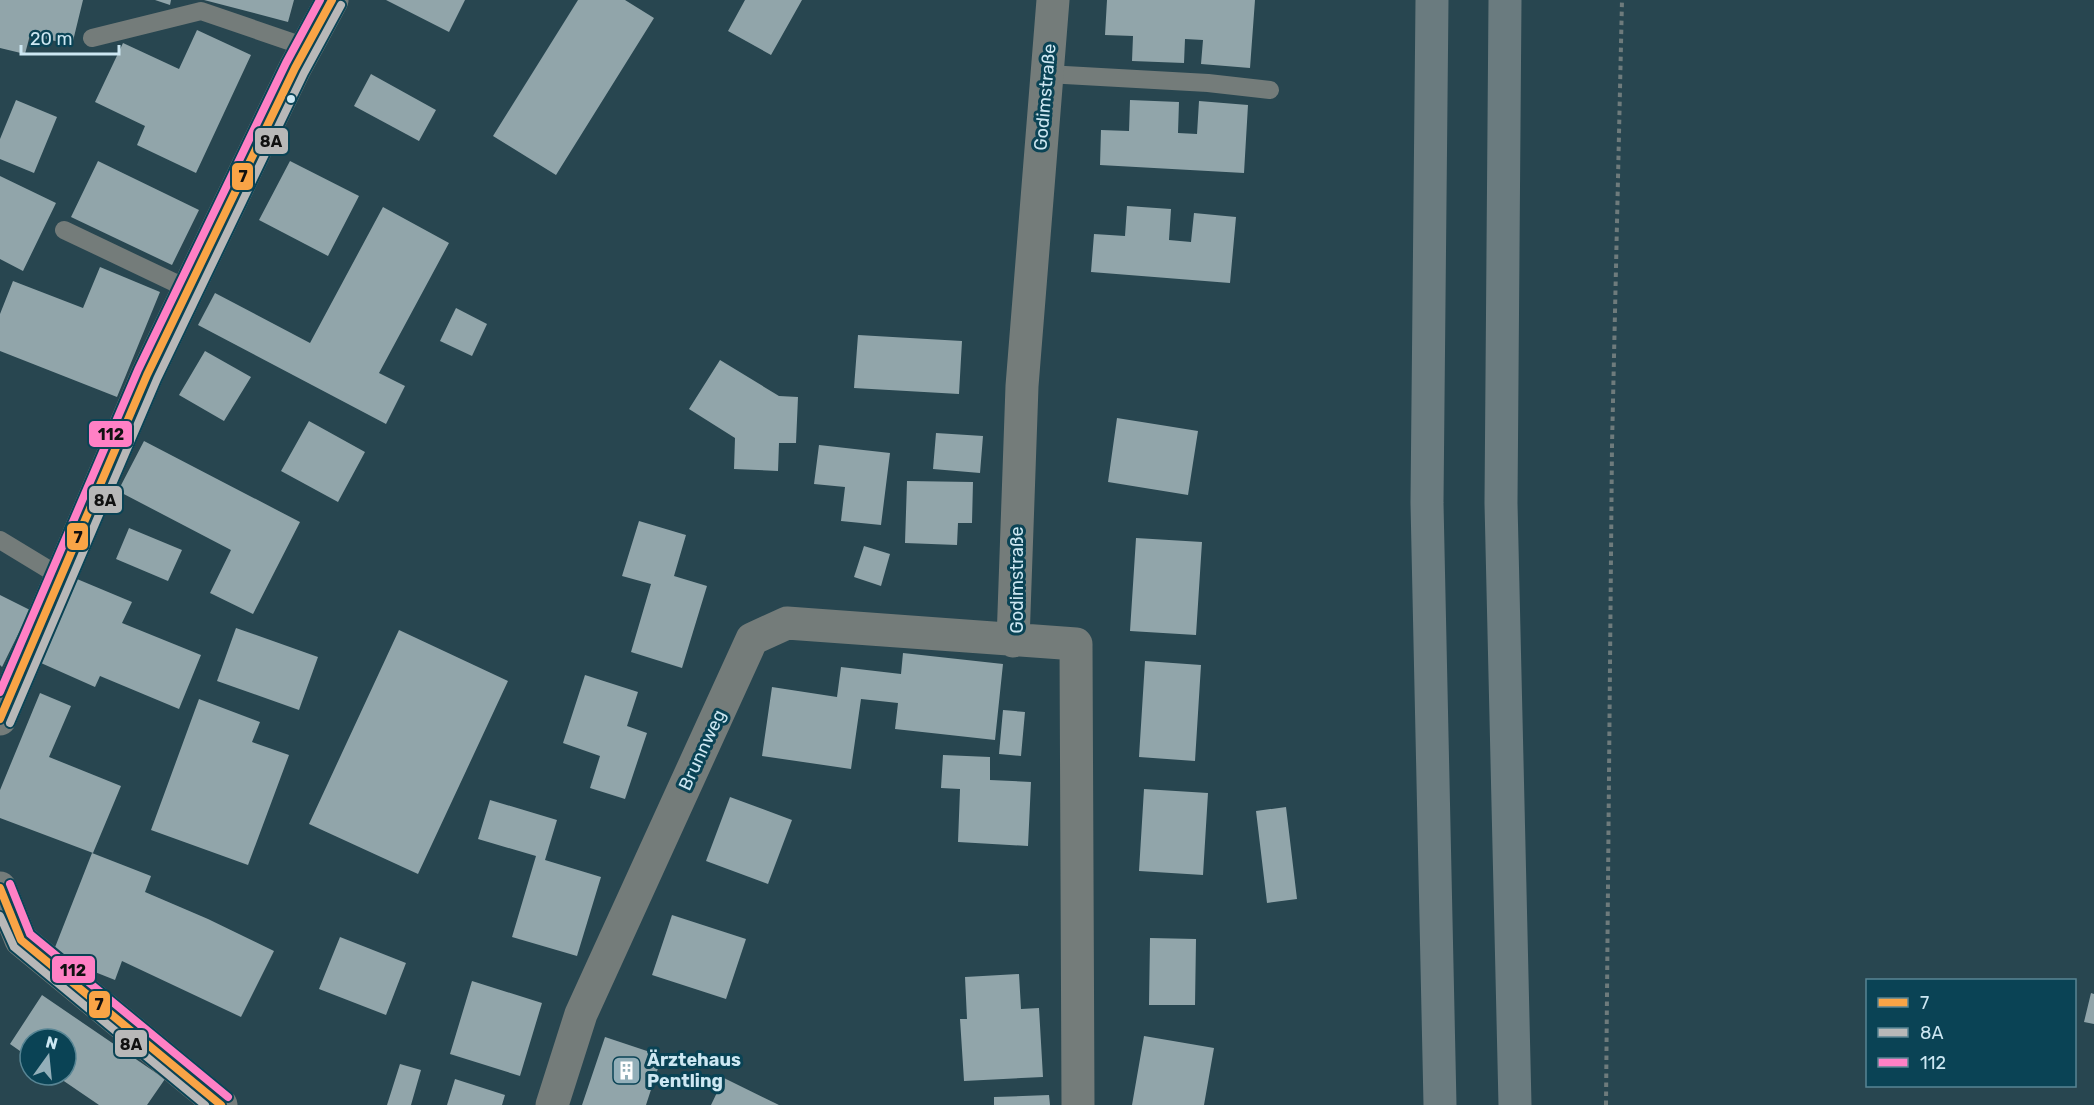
<svg xmlns="http://www.w3.org/2000/svg" width="2094" height="1105" font-family="Rubik,sans-serif">
<style>
.building{fill:#91a5aa}
.lines{fill:none;stroke-linecap:round;stroke-linejoin:round}
.path{stroke:#6e7b7c;stroke-width:4;stroke-dasharray:4.5 4.5;stroke-linecap:butt}
.service{stroke:#747c7a;stroke-width:18}
.minor{stroke:#747c7a;stroke-width:33}
.tertiary{stroke:#747c7a;stroke-width:33}
.motorway{stroke:#6a7b7f;stroke-width:33}
.bus-1-casing{stroke:#0a4355;stroke-width:12}
.bus-2-casing{stroke:#0a4355;stroke-width:12}
.bus-3-casing{stroke:#0a4355;stroke-width:12}
.bus-1{stroke:#f9a446;stroke-width:8}
.bus-2{stroke:#b8b8b8;stroke-width:8}
.bus-3{stroke:#ff80c5;stroke-width:8}
.bus-dot{fill:#cde7f2;stroke:#0a4355;stroke-width:2}
.labels{text-anchor:middle;dominant-baseline:central;stroke-width:6;stroke-linejoin:round;paint-order:stroke}
.street-label{font-size:18px;fill:#cde7f2;stroke:#0a4355}
.poi-label{font-size:18px;font-weight:bold;fill:#cde7f2;stroke:#0a4355;text-anchor:start}
.line-badge{stroke:#0a4355;stroke-width:2}
.pale-badge-label{font-size:16px;text-anchor:middle;font-weight:bold;fill:#111}
</style>
<rect width="100%" height="100%" fill="#284650"/>
<!-- building -->
<path class="building" d="M0,0H83L72,45L30,35L25,54L0,48Z
M155,0H171L170,5Z
M204,0H294L288,22Z
M386,0H465L449,32Z
M578,0H625L654,18L556,175L493,136Z
M745,0H802L771,55L728,31Z
M1107,0H1255L1250,68L1201,64L1203,40L1185,39L1184,63L1132,61L1133,36L1105,35Z
M197,30L251,55L196,173L137,145L145,126L95,102L123,43L179,69Z
M371,74L436,110L419,141L354,106Z
M16,100L57,117L34,173L0,159V139Z
M1130,100L1179,102L1178,133L1197,134L1199,101L1248,105L1244,173L1100,165L1101,130L1129,131Z
M98,161L199,210L172,265L71,217Z
M290,161L359,196L328,256L259,220Z
M0,176L56,203L23,271L0,259Z
M1127,206L1171,209L1169,240L1191,242L1194,213L1236,217L1230,283L1091,272L1094,234L1125,236Z
M383,207L449,243L379,373L405,386L386,424L198,325L215,293L310,343Z
M100,267L160,292L117,397L0,351V314L13,281L83,308Z
M456,308L487,324L472,356L440,341Z
M858,335L962,341L959,394L854,388Z
M205,351L251,377L224,421L179,395Z
M720,360L779,396L798,397L796,443H779L778,471L734,469L735,438L689,409Z
M1117,418L1198,431L1188,495L1108,482Z
M309,421L365,452L338,502L281,471Z
M936,433L983,436L980,473L933,469Z
M144,441L300,522L253,614L210,593L231,550L118,491Z
M819,445L890,453L881,525L841,521L845,487L814,484Z
M907,481L973,482L972,523H958L957,545L905,543Z
M639,521L686,535L674,576L707,586L682,668L631,652L651,584L622,576Z
M129,528L182,550L168,581L116,559Z
M1136,538L1202,542L1196,635L1130,631Z
M864,546L890,554L881,586L854,577Z
M77,579L132,602L122,623L201,655L179,709L100,676L95,687L41,663Z
M0,595L30,610L2,667L0,665Z
M236,628L318,657L299,710L217,681Z
M399,630L508,681L418,874L309,824Z
M903,653L1003,664L995,740L895,729L898,703L861,699L851,769L762,756L772,687L837,697L841,667L901,674Z
M1145,661L1201,665L1195,761L1139,757Z
M585,675L638,692L627,726L647,733L625,799L590,788L600,756L563,743Z
M40,693L71,706L49,757L121,786L93,853L0,818V790Z
M199,699L260,722L252,742L289,755L248,865L151,830Z
M1003,710L1025,712L1021,756L999,754Z
M943,755L990,757V780L1031,782L1028,846L958,842L960,789L941,788Z
M1144,789L1208,793L1203,875L1139,871Z
M730,797L792,820L768,884L706,861Z
M490,800L557,820L545,860L601,877L577,956L512,937L536,856L478,839Z
M1286,807L1297,899L1267,903L1256,811Z
M92,853L151,876L145,892L208,919L274,951L241,1017L122,961L115,980L52,955Z
M672,915L746,939L726,999L652,975Z
M340,937L406,963L386,1015L319,989Z
M1150,938L1196,939L1195,1005H1149Z
M1019,974L1021,1009L1039,1008L1043,1077L964,1081L960,1019H967L965,977Z
M472,981L542,1003L520,1076L450,1054Z
M2091,993L2094,994V1024L2084,1022Z
M42,995L165,1079L147,1105H99L55,1075H66V1039H30V1058L10,1044Z
M1144,1036L1214,1048L1204,1105H1132Z
M605,1037L662,1056L646,1105H582Z
M400,1064L421,1070L411,1105H387Z
M724,1078L728,1080L779,1105H711Z
M455,1079L505,1095L502,1105H447Z
M1049,1095L1050,1105H994V1097Z"/>
<g class="lines">
<!-- path -->
<path class="path" d="M1606,1105L1612,446L1622,0"/>
<!-- service -->
<path class="service" d="M92,38L201,11L306,47
M1047,74L1208,83L1270,90
M64,230L188,289
M0,540L61,577"/>
<!-- minor -->
<path class="minor" d="M1013,641L1022,386L1053,0
M552,1105L581,1014L752,639L787,623L1076,644L1078,1105"/>
<!-- tertiary -->
<path class="tertiary" d="M0,719L147,375L295,68L332,0
M0,888L21,940L221,1105"/>
<!-- motorway -->
<path class="motorway" d="M1432,0L1427,503L1440,1105
M1505,0L1501,503L1515,1105"/>
<defs>
<path id="bus-1" d="M0,719L147,375L295,68L332,0
M0,888L21,940L221,1105"/>
<path id="bus-2" d="M10,723L157,379L304,73L341,5
M0,916L14,947L205,1105"/>
<path id="bus-3" d="M0,692L138,370L286,63L320,0
M10,884L30,934L228,1097"/>
</defs>
<!-- bus-1 casing -->
<use href="#bus-1" class="bus-1-casing"/>
<!-- bus-2 casing -->
<use href="#bus-2" class="bus-2-casing"/>
<!-- bus-3 casing -->
<use href="#bus-3" class="bus-3-casing"/>
<!-- bus-1 -->
<use href="#bus-1" class="bus-1"/>
<!-- bus-2 -->
<use href="#bus-2" class="bus-2"/>
<!-- bus-3 -->
<use href="#bus-3" class="bus-3"/>
</g>
<!-- icons -->
<defs>
<symbol id="building-square" viewBox="-11 -11 22 22"><rect x="-9" y="-9" width="18" height="18" rx="4" fill="#93afb9" stroke="#0a4355"/><path d="M-4-6H4V6H1V3H-1V6H-4ZM-2.5-4.3h1.7v1.8h-1.7ZM.8-4.3h1.7v1.8H.8ZM-2.5-1h1.7V.8h-1.7ZM.8-1h1.7V.8H.8Z" fill="#fff"/></symbol>
</defs>
<g fill-rule="evenodd">
<use href="#building-square" x="610" y="1054" width="33" height="33"/>
</g>
<!-- markers -->
<circle class="bus-dot" cx="291" cy="99" r="5"/>
<g class="labels">
<!-- street labels -->
<g class="street-label">
<text transform="translate(1045 97) rotate(-85)">Godimstraße</text>
<text transform="translate(1017 580) rotate(-90)">Godimstraße</text>
<text transform="translate(702 750) rotate(-65)">Brunnweg</text>
</g>
<!-- poi labels -->
<g class="poi-label">
<text x="647" y="1060">Ärztehaus<tspan x="647" dy="21">Pentling</tspan></text>
</g>
</g>
<g class="line-badge">
<rect x="254" y="127" width="35" height="28" rx="6" fill="#b8b8b8"/>
<rect x="231" y="162" width="23" height="29" rx="6" fill="#f9a446"/>
<rect x="88" y="420" width="45" height="28" rx="6" fill="#ff80c5"/>
<rect x="88" y="485" width="35" height="29" rx="6" fill="#b8b8b8"/>
<rect x="66" y="522" width="23" height="29" rx="6" fill="#f9a446"/>
<rect x="51" y="955" width="45" height="29" rx="6" fill="#ff80c5"/>
<rect x="88" y="990" width="23" height="29" rx="6" fill="#f9a446"/>
<rect x="114" y="1029" width="34" height="29" rx="6" fill="#b8b8b8"/>
</g>
<g class="pale-badge-label">
<text x="271" y="147">8A</text>
<text x="243" y="182">7</text>
<text x="111" y="440">112</text>
<text x="105" y="506">8A</text>
<text x="78" y="543">7</text>
<text x="73" y="976">112</text>
<text x="99" y="1010">7</text>
<text x="131" y="1050">8A</text>
</g>
<!-- legend -->
<rect x="1866" y="979" width="210" height="108" fill="#0a4355" stroke="#588594" stroke-width="1.5"/>
<rect x="1878" y="998" width="30" height="9" fill="#f9a446" stroke="#588594" stroke-width="1.5"/>
<text x="1920" y="1009" font-size="18" fill="#cde7f2">7</text>
<rect x="1878" y="1028" width="30" height="9" fill="#b8b8b8" stroke="#588594" stroke-width="1.5"/>
<text x="1920" y="1039" font-size="18" fill="#cde7f2">8A</text>
<rect x="1878" y="1058" width="30" height="9" fill="#ff80c5" stroke="#588594" stroke-width="1.5"/>
<text x="1920" y="1069" font-size="18" fill="#cde7f2">112</text>
<!-- north arrow -->
<g transform="translate(48 1057) rotate(15)"><circle r="28" fill="#0a4355" stroke="#588594" stroke-width="1.5"/>
<path d="M0-4.5L10 22L0 15L-10 22Z" fill="#93afb9"/>
<text y="-9" font-size="16" font-weight="bold" text-anchor="middle" fill="#cde7f2">N</text>
</g>
<!-- scale -->
<path d="M21 45v9h98v-9" fill="none" stroke="#cde7f2" stroke-width="3"/>
<text x="30" y="45" font-size="18" fill="#cde7f2" stroke="#0a4355" stroke-width="4.5" paint-order="stroke">20 m</text>
</svg>
